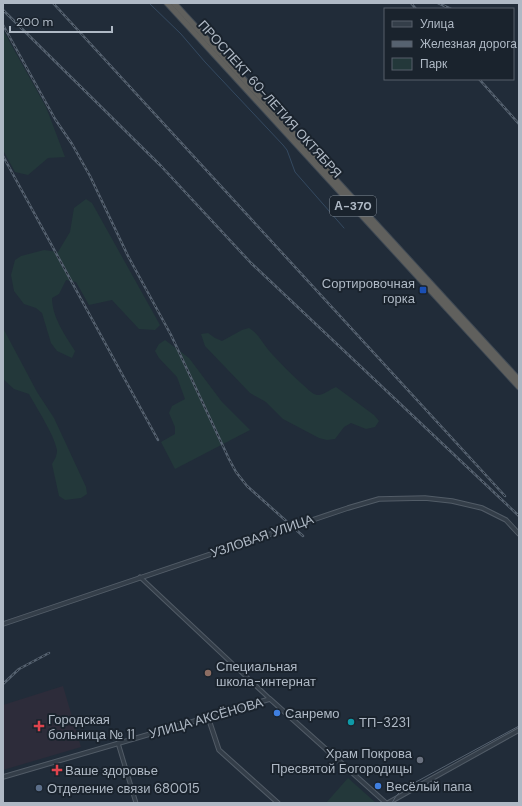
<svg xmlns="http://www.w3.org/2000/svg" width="522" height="806" font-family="'DM Sans',sans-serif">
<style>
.medical{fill:#2d2c3a}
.green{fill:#23383a}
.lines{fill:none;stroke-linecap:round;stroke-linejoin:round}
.stream{stroke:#344960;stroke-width:1}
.minor-casing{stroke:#525c67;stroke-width:5}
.tertiary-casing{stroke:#525c67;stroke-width:5.5}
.trunk-casing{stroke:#3f4954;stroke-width:7}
.minor{stroke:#343e49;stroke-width:3}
.tertiary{stroke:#343e49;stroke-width:3.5}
.trunk{stroke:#60605d;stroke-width:5}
.tram{stroke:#566270;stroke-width:1}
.rail-casing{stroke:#566270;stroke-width:2.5}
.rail{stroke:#1a232d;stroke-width:1;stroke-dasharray:3;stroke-linecap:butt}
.transit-dot{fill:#1a4fb4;stroke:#1a232d;stroke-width:1.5}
.education-dot{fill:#8d6e63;stroke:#1a232d;stroke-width:1.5}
.shop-dot{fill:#3f7fe0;stroke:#1a232d;stroke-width:1.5}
.culture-dot{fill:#0f9aa8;stroke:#1a232d;stroke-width:1.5}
.health-dot{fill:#e0444e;stroke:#1a232d;stroke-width:1.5}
.worship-dot{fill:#6b7280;stroke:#1a232d;stroke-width:1.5}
.service-dot{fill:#5c6f8a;stroke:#1a232d;stroke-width:1.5}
.labels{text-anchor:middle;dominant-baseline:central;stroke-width:4;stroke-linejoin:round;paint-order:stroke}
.shield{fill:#1a232d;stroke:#828c97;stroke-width:1}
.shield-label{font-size:12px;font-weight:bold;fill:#afb9c5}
.street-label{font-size:13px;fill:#afb9c5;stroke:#1a232d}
.poi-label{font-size:13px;fill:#afb9c5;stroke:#1a232d;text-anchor:start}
</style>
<rect width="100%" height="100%" fill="#212c39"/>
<!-- medical -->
<path class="medical" d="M63,686L81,747L3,770V705Z"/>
<!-- green -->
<path class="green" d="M3,30L46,107L65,157L48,158L28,175L15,172L3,150Z
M86,199L92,203L160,325L155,330L139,329L112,300L89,305L76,282L66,280L59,294L52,298C52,317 65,335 75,351L72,358L57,351L51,343L42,313L36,308L24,304L14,291L11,275L15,260L21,256L44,250L58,252L70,232L74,208Z
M3,328L37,392L54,418L86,487L87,494L81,498L65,500L59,496L52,464C55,459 57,456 57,450C54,434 37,409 29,394L14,389L3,379Z
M249,328C259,334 263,344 271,353C281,364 291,374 302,384C306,387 311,394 317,395C323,396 330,389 336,387L374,415L379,421L375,427L366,429L351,423L344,427L335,439L327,440L319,438L283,419L266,402L250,393L205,346L201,334L208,333L215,338L222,341L242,330Z
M165,340L189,358L222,402L250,430L175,469L161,442L175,434V427L169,413L172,406L185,399L177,377L159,358L155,351L159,344Z
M348,778L376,803H326Z"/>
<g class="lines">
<!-- stream -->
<path class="stream" d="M149,3L181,34L205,62L283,145L287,150L295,172L344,228"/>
<defs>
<path id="minor" d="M140,577L270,699
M118,743L136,803"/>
<path id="tertiary" d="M3,624L348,508L379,499L425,498L452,501L482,508L506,520L519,534
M208,717L219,750L278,803
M3,777L270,699L386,803
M388,803L519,730"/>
<path id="trunk" d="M167,3L519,387
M174,3L519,380"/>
</defs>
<!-- minor casing -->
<use href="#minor" class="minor-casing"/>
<!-- tertiary casing -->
<use href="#tertiary" class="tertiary-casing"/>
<!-- trunk casing -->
<use href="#trunk" class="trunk-casing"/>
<!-- minor -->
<use href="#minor" class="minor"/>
<!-- tertiary -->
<use href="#tertiary" class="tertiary"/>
<!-- trunk -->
<use href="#trunk" class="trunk"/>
<!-- tram -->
<path class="tram" d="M392,803L396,796L403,789L519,726"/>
<defs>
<path id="rail" d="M53,3L505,496
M411,3L416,9
M438,3L451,9
M3,10L161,166L251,263L519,516
M3,25L55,119L72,144L90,176L128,256L171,335L229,459L236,472L247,486L303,536
M479,79L519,124
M3,156L158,440
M3,684L19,669L49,653"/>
</defs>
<!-- rail casing -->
<use href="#rail" class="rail-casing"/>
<!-- rail -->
<use href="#rail" class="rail"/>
</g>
<!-- markers -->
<rect class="transit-dot" x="419" y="286" width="8" height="8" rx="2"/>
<circle class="education-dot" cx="208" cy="673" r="4"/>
<g class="shop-dot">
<circle cx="277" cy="713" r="4"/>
<circle cx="378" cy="786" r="4"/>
</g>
<circle class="culture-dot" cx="351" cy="722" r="4"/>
<g class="health-dot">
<path d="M37 720h4v4h4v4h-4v4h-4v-4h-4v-4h4z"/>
<path d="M55 764h4v4h4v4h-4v4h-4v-4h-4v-4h4z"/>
</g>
<circle class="worship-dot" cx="420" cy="760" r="4"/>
<circle class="service-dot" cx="39" cy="788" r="4"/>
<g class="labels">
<!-- shield labels -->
<rect class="shield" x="330" y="196" width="46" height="20" rx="3"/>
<g class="shield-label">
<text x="353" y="206">А-370</text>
</g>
<!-- street labels -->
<g class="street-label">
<text transform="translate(270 99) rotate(48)">ПРОСПЕКТ 60-ЛЕТИЯ ОКТЯБРЯ</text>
<text transform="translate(262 536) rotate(-19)">УЗЛОВАЯ УЛИЦА</text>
<text transform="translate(206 718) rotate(-16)">УЛИЦА АКСЁНОВА</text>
</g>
<!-- poi labels -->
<g class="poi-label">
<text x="415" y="283" text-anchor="end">Сортировочная<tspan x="415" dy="15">горка</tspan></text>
<text x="216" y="666">Специальная<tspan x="216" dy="15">школа-интернат</tspan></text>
<text x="285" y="713">Санремо</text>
<text x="48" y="719">Городская<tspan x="48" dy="15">больница № 11</tspan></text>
<text x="359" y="722">ТП-3231</text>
<text x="412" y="753" text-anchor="end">Храм Покрова<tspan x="412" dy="15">Пресвятой Богородицы</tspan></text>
<text x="65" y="770">Ваше здоровье</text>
<text x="386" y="786">Весёлый папа</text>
<text x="47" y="788">Отделение связи 680015</text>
</g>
</g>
<!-- border -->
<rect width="522" height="806" fill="none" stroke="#afb9c5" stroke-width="8"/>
<!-- legend -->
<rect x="384" y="8" width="130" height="72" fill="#1a232d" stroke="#565f6a"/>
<rect x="392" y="21" width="20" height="6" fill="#343e49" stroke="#565f6a"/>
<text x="420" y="28" font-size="12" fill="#afb9c5">Улица</text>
<rect x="392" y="41" width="20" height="6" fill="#566270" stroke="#565f6a"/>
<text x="420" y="48" font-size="12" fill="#afb9c5">Железная дорога</text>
<rect x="392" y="58" width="20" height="12" fill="#23383a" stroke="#565f6a"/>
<text x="420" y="68" font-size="12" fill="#afb9c5">Парк</text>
<!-- scale -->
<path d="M10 26v6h102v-6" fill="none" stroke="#afb9c5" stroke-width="2"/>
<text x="16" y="26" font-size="12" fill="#afb9c5" stroke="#1a232d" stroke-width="3" paint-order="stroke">200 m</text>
</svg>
